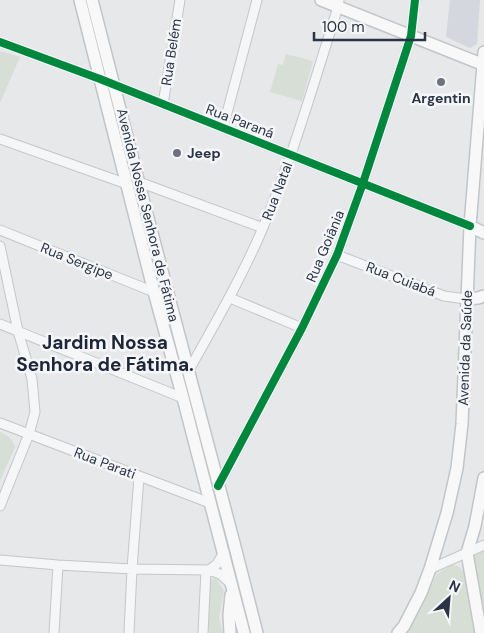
<svg xmlns="http://www.w3.org/2000/svg" width="484" height="633" font-family="'DM Sans',sans-serif">
<style>
.built{fill:#d4d7dd}
.green{fill:#d6ded6}
.lines{fill:none;stroke-linecap:round;stroke-linejoin:round}
.minor-casing{stroke:#c4c6c8;stroke-width:11}
.major-casing{stroke:#c2c5c8;stroke-width:14}
.minor{stroke:#f5f6f7;stroke-width:9}
.major{stroke:#f8f8f8;stroke-width:11}
.cycleway-casing{stroke:#f4f6f9;stroke-width:11}
.cycleway{stroke:#00873e;stroke-width:8}
.poi-dot{fill:#6c737f;stroke:#f4f6f9;stroke-width:2}
.labels{text-anchor:middle;dominant-baseline:central;stroke-width:5;stroke-linejoin:round;paint-order:stroke}
.street-label{font-size:14px;fill:#2b3445;stroke:#f4f6f9}
.poi-label{font-size:14px;font-weight:bold;fill:#2b3445;stroke:#f4f6f9}
.district-label{font-size:19px;font-weight:bold;fill:#1d2536;stroke:#f4f6f9}
</style>
<rect width="100%" height="100%" fill="#e6e8ea"/>
<!-- built -->
<path class="built" d="M450,0H480L477,44L470,48L446,37Z"/>
<!-- green -->
<path class="green" d="M0,51L20,57L0,103Z
M286,54L313,61L302,101L270,92L278,64L283,65Z
M0,432C8,436 12,438 15,447L0,481Z
M484,550V610C483,604 482,597 480,591C476,575 462,559 484,550Z
M451,565L458,566L463,571L472,603L477,633H408L425,601L433,582L437,574Z
M216,578L224,591L219,617L223,633H208L210,585L212,579Z"/>
<g class="lines">
<defs>
<path id="minor" d="M0,42L100,79L470,226
M163,104L180,0
M223,128L257,0
M0,139L127,184
M139,182L263,228
M0,230L154,292
M0,246L18,331L32,379L35,412L29,434L0,506
M337,255L444,296L466,299
M230,298L302,328
M0,324L183,398
M188,372C214,325 241,279 262,230C293,157 314,82 338,7L339,0
M0,423L210,503
M218,486L302,328L337,255L363,183L411,36L415,0
M0,560L58,565L132,569L209,570L220,574L231,584
M430,569L484,545
M209,570L217,564L224,552
M54,633L58,565
M129,633L132,569L139,477
M203,633L206,570"/>
<path id="major" d="M80,0L154,292L183,398L244,633
M92,0L143,199L234,543L257,633
M321,0L484,65
M470,226L484,233
M466,299L478,298L484,296
M230,633L229,615L231,595
M398,633L404,626L421,593L430,569L447,513L457,468L462,424L470,226L484,52
M481,633L467,553L475,526L484,478"/>
</defs>
<!-- minor casing -->
<use href="#minor" class="minor-casing"/>
<!-- major casing -->
<use href="#major" class="major-casing"/>
<!-- minor -->
<use href="#minor" class="minor"/>
<!-- major -->
<use href="#major" class="major"/>
<defs>
<path id="cycleway" d="M0,42L100,79L470,226
M218,486L302,328L337,255L363,183L411,36L415,0"/>
</defs>
<!-- cycleway casing -->
<use href="#cycleway" class="cycleway-casing"/>
<!-- cycleway -->
<use href="#cycleway" class="cycleway"/>
</g>
<!-- markers -->
<g class="poi-dot">
<circle cx="441" cy="82" r="5"/>
<circle cx="177" cy="153" r="5"/>
</g>
<g class="labels">
<!-- street labels -->
<g class="street-label">
<text transform="translate(171 52) rotate(-81)">Rua Belém</text>
<text transform="translate(240 121) rotate(21)">Rua Paraná</text>
<text transform="translate(277 191) rotate(-69)">Rua Natal</text>
<text transform="translate(148 215) rotate(76)">Avenida Nossa Senhora de Fátima</text>
<text transform="translate(325 246) rotate(-67)">Rua Goiânia</text>
<text transform="translate(77 261) rotate(22)">Rua Sergipe</text>
<text transform="translate(401 279) rotate(21)">Rua Cuiabá</text>
<text transform="translate(465 348) rotate(-88)">Avenida da Saúde</text>
<text transform="translate(105 463) rotate(21)">Rua Parati</text>
</g>
<!-- poi labels -->
<g class="poi-label">
<text x="441" y="98">Argentin</text>
<text x="187" y="153" text-anchor="start">Jeep</text>
</g>
<!-- district labels -->
<g class="district-label">
<text x="105" y="342">Jardim Nossa<tspan x="105" dy="22">Senhora de Fátima.</tspan></text>
</g>
</g>
<!-- north arrow -->
<g transform="translate(449 598) rotate(26)" stroke="#f4f6f9" stroke-width="4" paint-order="stroke">
<path d="M0-4L9 19L0 12L-9 19Z" fill="#2b3445"/>
<text y="-8" font-size="14" font-weight="bold" text-anchor="middle" fill="#2b3445">N</text>
</g>
<!-- scale -->
<path d="M314 32v8h111v-8" fill="none" stroke="#2b3445" stroke-width="2.5"/>
<text x="322" y="32" font-size="15" fill="#2b3445" stroke="#f4f6f9" stroke-width="4" paint-order="stroke">100 m</text>
</svg>
